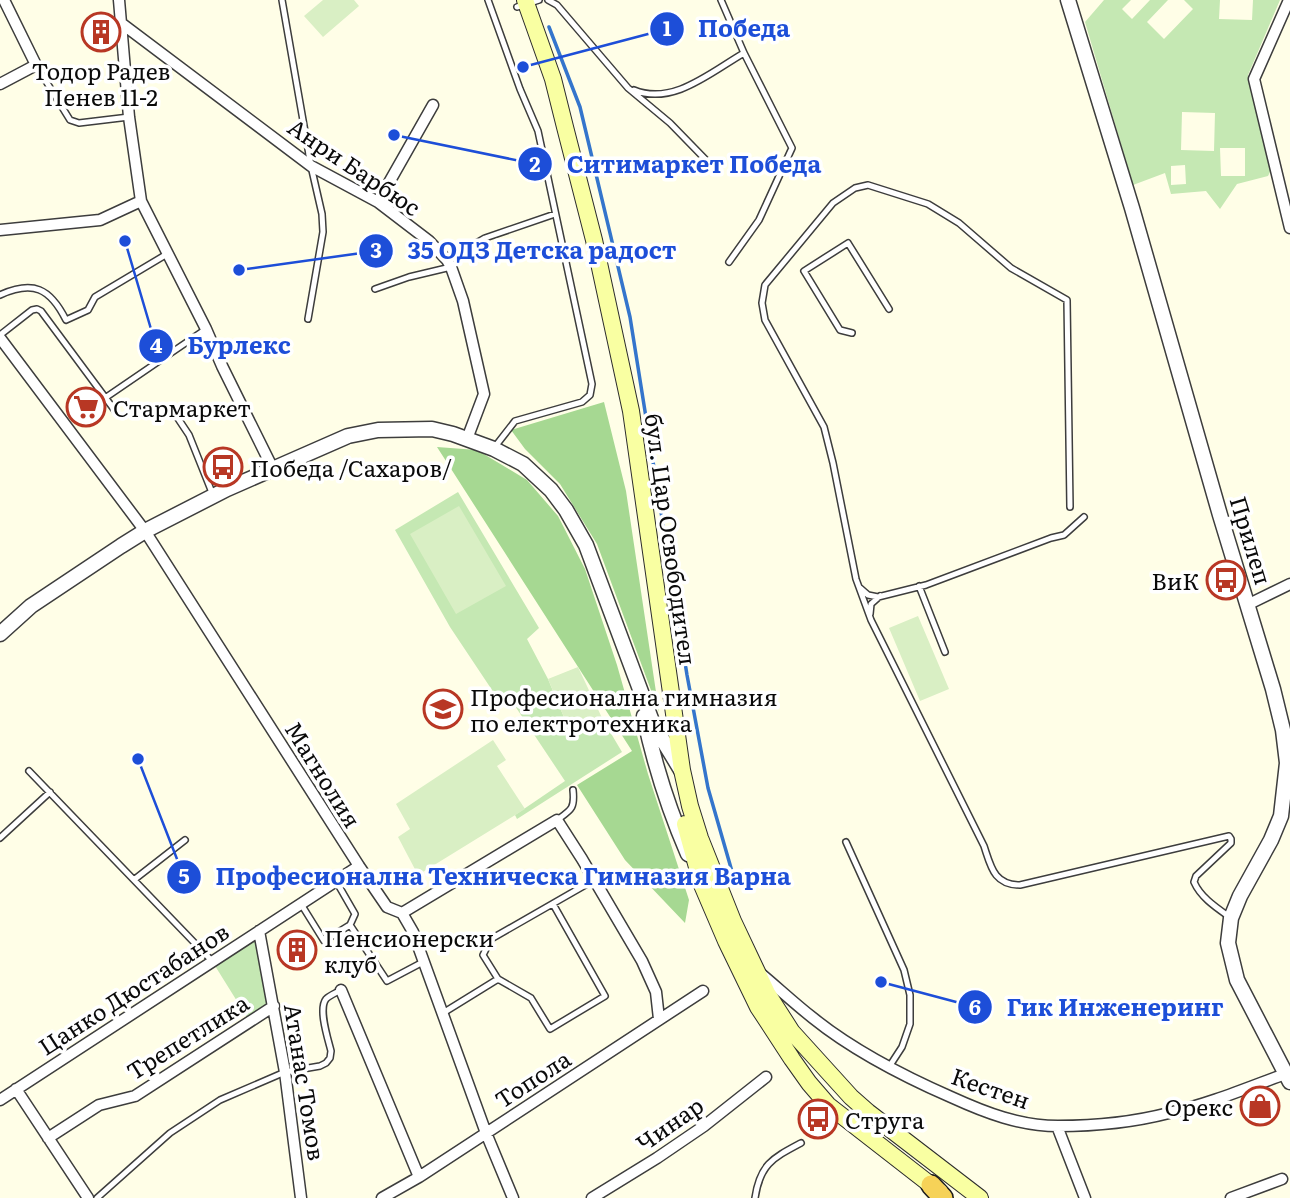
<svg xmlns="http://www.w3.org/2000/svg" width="1290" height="1198" font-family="Literata,serif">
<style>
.green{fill:#c5e8b3;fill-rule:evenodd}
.forest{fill:#a6d892}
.pitch{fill:#d9efc4}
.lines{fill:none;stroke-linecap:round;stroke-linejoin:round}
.stream{stroke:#3475cc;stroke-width:3.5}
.service-casing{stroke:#3d3d3d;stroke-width:8}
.minor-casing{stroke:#3d3d3d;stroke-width:13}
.tertiary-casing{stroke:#3d3d3d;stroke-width:17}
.secondary-casing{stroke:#2c2c2c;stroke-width:18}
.trunk-casing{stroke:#1b1b1b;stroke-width:22}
.service{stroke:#fff;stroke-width:5}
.minor{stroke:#fff;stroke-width:10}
.tertiary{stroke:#fff;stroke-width:14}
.secondary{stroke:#f9ffa2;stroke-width:16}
.trunk{stroke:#f6d258;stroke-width:19}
.labels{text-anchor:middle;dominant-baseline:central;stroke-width:7;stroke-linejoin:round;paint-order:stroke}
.poi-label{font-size:23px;fill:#0a0a0a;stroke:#fff;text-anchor:start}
.street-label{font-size:23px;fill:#0a0a0a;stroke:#fff}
.leader{fill:none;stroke:#1d4ed8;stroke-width:2.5}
.callout-dot{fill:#1d4ed8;stroke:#fff;stroke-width:2.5}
.mark-label{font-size:21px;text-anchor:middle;font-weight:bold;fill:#fff}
.callout-label{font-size:24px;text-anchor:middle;font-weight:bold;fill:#1d4ed8;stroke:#fff;stroke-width:7;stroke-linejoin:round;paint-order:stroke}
</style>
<rect width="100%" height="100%" fill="#fffee7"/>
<!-- green -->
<path class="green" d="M1104,0H1131L1122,9L1132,19L1150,0H1168L1147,22L1164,39L1193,9L1184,0H1220L1219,19L1252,20L1253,0H1280L1248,75L1271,170L1268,176L1237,184L1220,209L1206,191L1171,194L1165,173L1133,185L1085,22ZM1182,112L1215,113L1214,151L1181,150ZM1220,148H1245V176H1221ZM1185,165L1186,184L1171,185V166Z
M458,492L539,628L527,639L548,679L571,734L603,720L622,752L517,819L515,815L565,781L511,700L502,705L450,627L395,530Z
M259,931L274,1006L250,1022L212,961Z"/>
<!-- forest -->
<path class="forest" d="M604,402L626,491L659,712L597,544L560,484L525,449L511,430Z
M437,447L477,450L527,480L558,516L585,569L617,665L648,774L689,900L685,923L625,860L577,785L632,751Z"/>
<!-- pitch -->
<path class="pitch" d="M323,0H354L359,6L323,37L304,16Z
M459,506L506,586L456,614L410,534Z
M918,616L949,689L920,701L889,628Z
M578,667L603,720L571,734L548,679Z
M493,740L506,760L497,766L525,809L418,875L398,837L410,829L396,804Z"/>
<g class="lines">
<!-- stream -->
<path class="stream" d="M549,27L580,107L630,317L687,675L708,788L733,875"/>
<defs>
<path id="service" d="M282,0L311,166L322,214L323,232L308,319
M488,0L520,89L538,131L592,384L590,395L582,402L515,421L494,448
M548,0L557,5L628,88L670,123L707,161
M721,0L744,53L792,148L759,220L729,262
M517,7L539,0
M36,65L70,120L79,123L129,117
M634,90C673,106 711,72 744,53
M447,260L485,238L555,214
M375,289L409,277L451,267
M0,295C33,280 50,288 66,320L88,310L95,297L167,254
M852,333L840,330L804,271L848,243L889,309
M0,335L32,310L37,309L41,311L116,412
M105,398L206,329
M175,414L189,435L213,495
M1070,507L1067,300L1011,268L959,223L928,204L868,185L855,188L833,203L765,285L762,303L765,320L824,427L833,463L856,579L871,620L984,846C991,867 994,885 1020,885L1229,836L1231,839V843L1196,876L1194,882C1201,898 1217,908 1231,918
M919,586L945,652
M860,588L868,595L878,597L926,585L1051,538L1064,535L1084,517
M870,614L871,604L880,596
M29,771L212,961
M557,820C571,810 575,809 573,790
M0,838L50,792
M846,842L904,970L910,995V1024L902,1047L889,1067
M135,879L185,840
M336,881L355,914L350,925L387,981L423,962
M301,904L324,941L350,925
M498,979L483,955L491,939L594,880
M443,1013L498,979L531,998L550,1029L605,996L553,904
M97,1198L170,1133L220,1100L285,1072L320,1066L326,1063L330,1058L331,1051C328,1039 318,1009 326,999C330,995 336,993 341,990
M755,1198C760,1164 773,1158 801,1143"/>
<path id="minor" d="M119,0L129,117L141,201L206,329L222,366L273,469
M1289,0L1254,79L1290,228
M121,23L311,166L378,202L429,241L447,260L451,267L463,301L484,394L467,439
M0,84L36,65L4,0
M378,202L433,105
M0,230L100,220L141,201
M0,338L145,531L359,866L387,907L402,913L413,932L486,1133L513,1198
M1247,605L1290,584
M402,913L557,820L582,859L642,961L656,992L659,1019
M259,931L285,1072L301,1198
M760,973C778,988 795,1004 813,1018C854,1051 903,1076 951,1097C986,1113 1020,1126 1058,1126C1095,1126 1134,1122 1169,1113C1209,1104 1247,1088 1285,1074
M341,990L419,1177
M16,1089L88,1198
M0,1100L359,866
M1057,1126L1085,1198
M48,1138L99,1105L135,1096L274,1006
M382,1198L419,1177L703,991
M592,1198L657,1158L704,1126L766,1077
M1231,1198L1282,1179"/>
<path id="tertiary" d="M1068,0L1132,208L1220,515L1273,689L1283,730L1287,763L1281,816L1271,840L1240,896L1231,918L1228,943L1237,980L1290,1082
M0,634L31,606L121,546L145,531L227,489L348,436L378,430L432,429L453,434L494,449L523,464L551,490L566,510L586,545L653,724L681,770
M644,716C654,763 669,810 688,854"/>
<path id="secondary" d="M525,0L553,79L565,127L594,240L631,411L682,770L690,806L700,838L733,921L767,993L792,1032L851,1097L868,1112L980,1198
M685,824L702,885L726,941L758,1007L792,1059L809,1083L828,1105L940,1192"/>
<path id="trunk" d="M931,1185L943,1198"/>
</defs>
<!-- service casing -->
<use href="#service" class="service-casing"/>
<!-- minor casing -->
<use href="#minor" class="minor-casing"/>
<!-- tertiary casing -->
<use href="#tertiary" class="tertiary-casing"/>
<!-- secondary casing -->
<use href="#secondary" class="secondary-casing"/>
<!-- trunk casing -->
<use href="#trunk" class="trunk-casing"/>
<!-- service -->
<use href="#service" class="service"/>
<!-- minor -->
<use href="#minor" class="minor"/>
<!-- tertiary -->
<use href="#tertiary" class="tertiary"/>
<!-- secondary -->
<use href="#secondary" class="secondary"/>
<!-- trunk -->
<use href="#trunk" class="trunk"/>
</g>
<!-- icons -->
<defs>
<symbol id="building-ring" viewBox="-11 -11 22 22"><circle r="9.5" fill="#fff" stroke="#b83724" stroke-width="1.5"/><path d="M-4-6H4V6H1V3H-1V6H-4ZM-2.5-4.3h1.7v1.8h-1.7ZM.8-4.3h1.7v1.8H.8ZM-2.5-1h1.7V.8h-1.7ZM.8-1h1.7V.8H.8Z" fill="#b83724"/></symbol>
<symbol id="supermarket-ring" viewBox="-11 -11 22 22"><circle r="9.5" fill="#fff" stroke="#b83724" stroke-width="1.5"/><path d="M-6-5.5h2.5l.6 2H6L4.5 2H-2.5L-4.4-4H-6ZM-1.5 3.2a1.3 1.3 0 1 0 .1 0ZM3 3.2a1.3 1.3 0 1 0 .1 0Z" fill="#b83724"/></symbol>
<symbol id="bus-ring" viewBox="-11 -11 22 22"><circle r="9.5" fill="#fff" stroke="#b83724" stroke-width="1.5"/><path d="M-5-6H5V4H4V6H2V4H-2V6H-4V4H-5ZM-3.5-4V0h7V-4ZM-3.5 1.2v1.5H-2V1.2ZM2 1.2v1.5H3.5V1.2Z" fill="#b83724"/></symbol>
<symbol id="school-ring" viewBox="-11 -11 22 22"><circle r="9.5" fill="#fff" stroke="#b83724" stroke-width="1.5"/><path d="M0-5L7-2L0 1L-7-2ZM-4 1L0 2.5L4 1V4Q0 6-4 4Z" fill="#b83724"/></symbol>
<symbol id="shop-ring" viewBox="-11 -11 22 22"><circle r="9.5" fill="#fff" stroke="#b83724" stroke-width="1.5"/><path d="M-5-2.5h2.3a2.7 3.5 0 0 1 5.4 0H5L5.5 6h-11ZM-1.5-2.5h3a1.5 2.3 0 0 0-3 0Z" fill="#b83724"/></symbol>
</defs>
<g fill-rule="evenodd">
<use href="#building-ring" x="79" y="10" width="44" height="44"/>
<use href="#supermarket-ring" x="64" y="385" width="44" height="44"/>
<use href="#bus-ring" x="201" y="445" width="44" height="44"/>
<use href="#bus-ring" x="1204" y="558" width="44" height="44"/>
<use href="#school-ring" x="421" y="687" width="44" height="44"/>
<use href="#building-ring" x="275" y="928" width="44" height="44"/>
<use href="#shop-ring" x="1238" y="1084" width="44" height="44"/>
<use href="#bus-ring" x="796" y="1097" width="44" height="44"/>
</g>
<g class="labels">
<!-- poi labels -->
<g class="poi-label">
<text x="101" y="70" text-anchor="middle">Тодор Радев<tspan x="101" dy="26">Пенев 11-2</tspan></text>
<text x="113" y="407">Стармаркет</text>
<text x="250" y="467">Победа /Сахаров/</text>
<text x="1199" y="580" text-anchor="end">ВиК</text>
<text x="470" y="696">Професионална гимназия<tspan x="470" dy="26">по електротехника</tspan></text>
<text x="324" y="937">Пенсионерски<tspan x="324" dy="26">клуб</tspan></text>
<text x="1233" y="1106" text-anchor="end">Орекс</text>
<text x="845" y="1119">Струга</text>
</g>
<!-- street labels -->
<g class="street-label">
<text transform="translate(355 166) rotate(34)">Анри Барбюс</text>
<text transform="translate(672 539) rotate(82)">бул. Цар Освободител</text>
<text transform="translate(1252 540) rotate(73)">Прилеп</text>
<text transform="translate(324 774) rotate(58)">Магнолия</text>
<text transform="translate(133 988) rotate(-33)">Цанко Дюстабанов</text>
<text transform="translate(187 1036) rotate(-32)">Трепетлика</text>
<text transform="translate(532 1078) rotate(-33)">Топола</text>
<text transform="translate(306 1082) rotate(81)">Атанас Томов</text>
<text transform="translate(991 1087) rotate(19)">Кестен</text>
<text transform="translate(669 1123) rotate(-35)">Чинар</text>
</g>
</g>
<!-- callouts -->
<path class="leader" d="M523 67L667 29M394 135L535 164M239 270L376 251M125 241L156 346M138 759L184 877M881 982L975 1007"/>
<g class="callout-dot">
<circle cx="523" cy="67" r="7"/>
<circle cx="394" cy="135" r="7"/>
<circle cx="239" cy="270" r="7"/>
<circle cx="125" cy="241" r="7"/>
<circle cx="138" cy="759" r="7"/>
<circle cx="881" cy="982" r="7"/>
<circle cx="667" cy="29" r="18"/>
<circle cx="535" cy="164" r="18"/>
<circle cx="376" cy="251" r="18"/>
<circle cx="156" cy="346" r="18"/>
<circle cx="184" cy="877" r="18"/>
<circle cx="975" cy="1007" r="18"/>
</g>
<g class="mark-label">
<text x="667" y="36">1</text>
<text x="535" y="172">2</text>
<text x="376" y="258">3</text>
<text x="156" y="353">4</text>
<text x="184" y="884">5</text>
<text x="975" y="1015">6</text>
</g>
<g class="callout-label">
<text x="744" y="37">Победа</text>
<text x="694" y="173">Ситимаркет Победа</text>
<text x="542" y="259">35 ОДЗ Детска радост</text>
<text x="239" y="354">Бурлекс</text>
<text x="503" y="885">Професионална Техническа Гимназия Варна</text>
<text x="1115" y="1016">Гик Инженеринг</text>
</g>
</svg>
